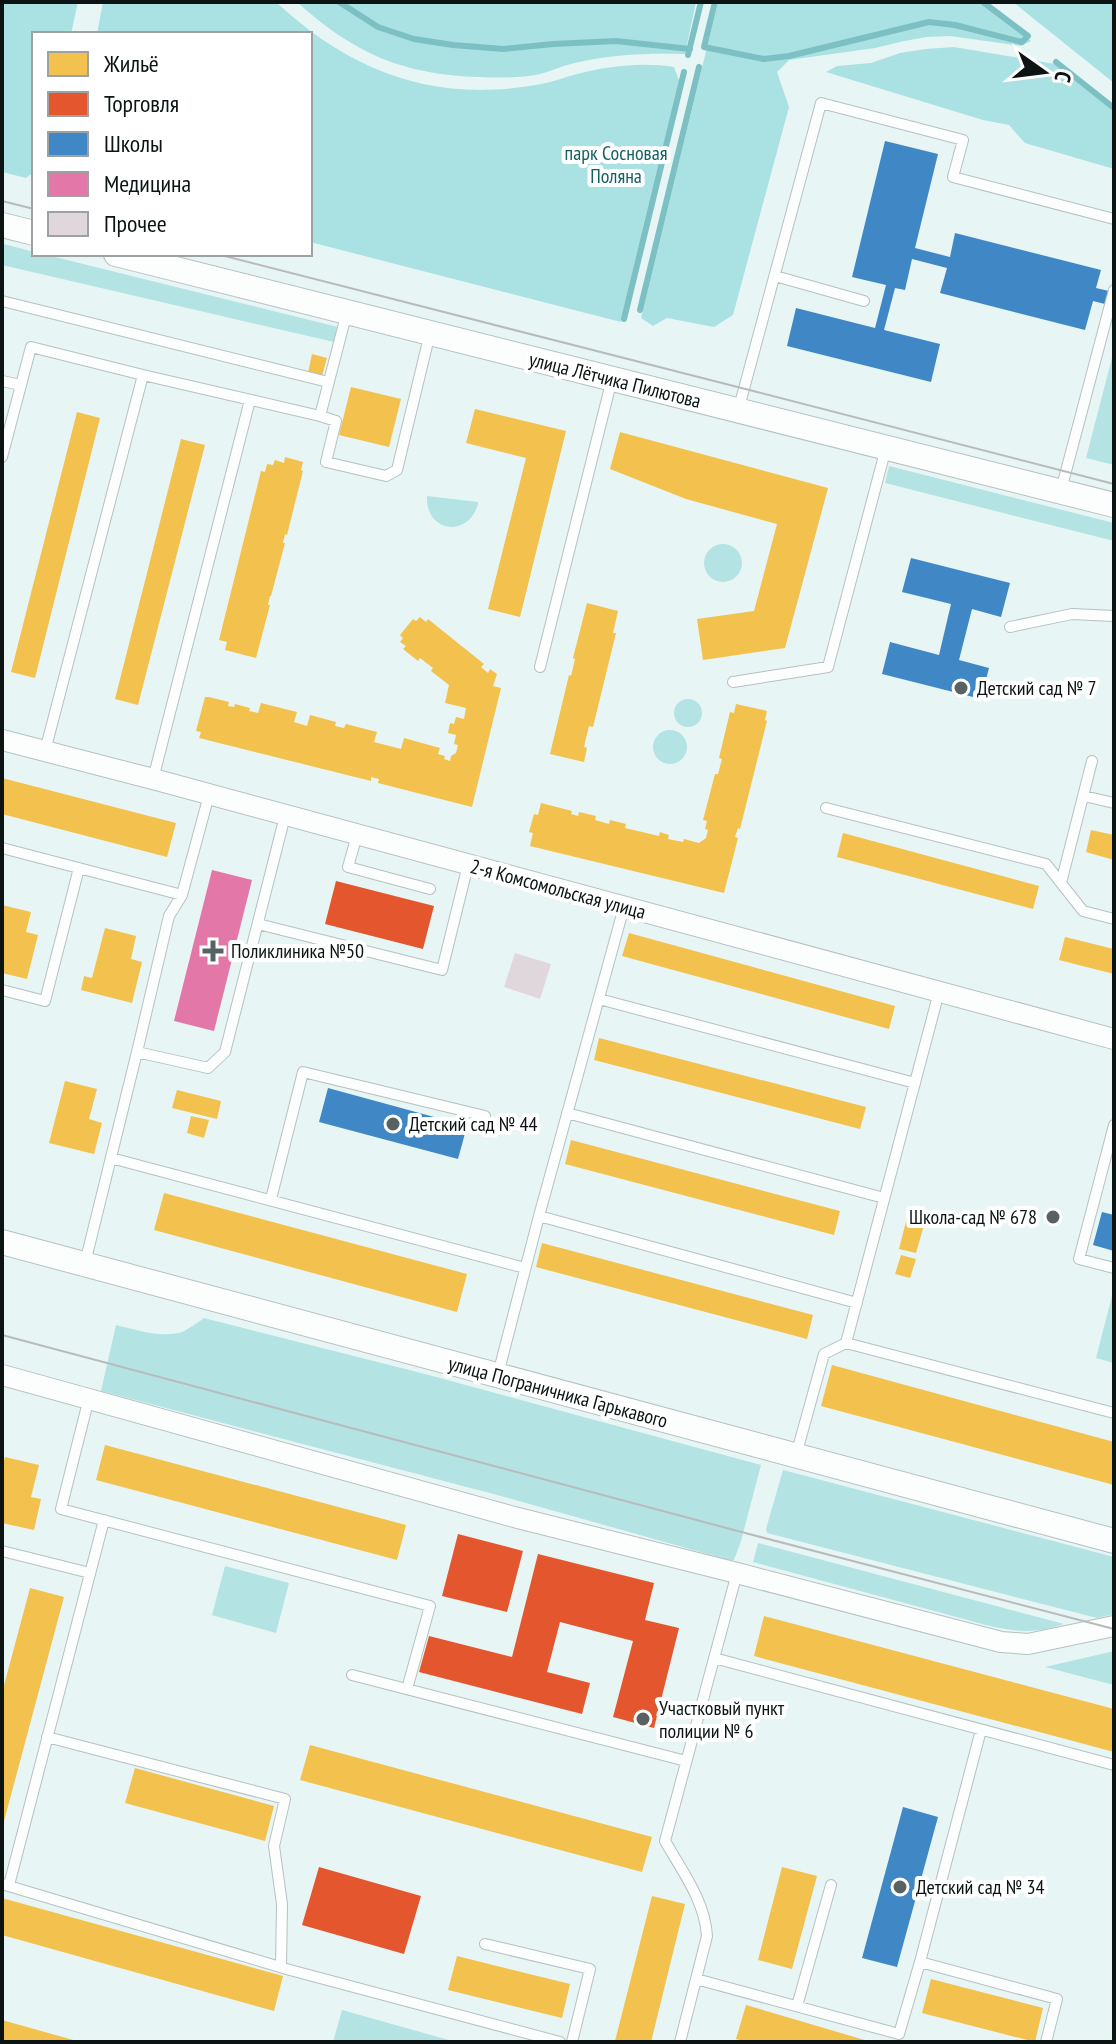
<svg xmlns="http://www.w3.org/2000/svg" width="1116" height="2044" font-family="'PT Sans Narrow',sans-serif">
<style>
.green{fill:#b4e3e4}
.forest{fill:#aae1e3}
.homes{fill:#f2c14e}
.shops{fill:#e4572e}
.schools{fill:#3f88c5}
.health{fill:#e377a8}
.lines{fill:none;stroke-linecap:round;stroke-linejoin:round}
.stream{stroke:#7dc0c3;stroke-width:6}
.building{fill:#dfd7db}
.service-casing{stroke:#b6c0c0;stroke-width:12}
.minor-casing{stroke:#b6c0c0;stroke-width:22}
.tertiary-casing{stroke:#b6c0c0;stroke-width:26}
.service{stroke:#fcfefe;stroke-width:10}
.minor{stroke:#fcfefe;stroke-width:20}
.tertiary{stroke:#fcfefe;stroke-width:24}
.tram{stroke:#b8bbbb;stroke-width:2}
.poi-dot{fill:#586262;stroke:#fff;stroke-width:3}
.labels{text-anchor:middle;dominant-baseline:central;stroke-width:8;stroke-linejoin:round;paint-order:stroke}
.park-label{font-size:20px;fill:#125f62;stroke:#fff}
.street-label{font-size:20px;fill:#0b1313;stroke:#fff}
.poi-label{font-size:20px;fill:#0b1313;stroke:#fff;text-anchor:start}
</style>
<rect width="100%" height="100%" fill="#e8f5f5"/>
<!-- green -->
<path class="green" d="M4,244L34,252V254H43L338,327L334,342L2,265Z
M1114,350V465L1086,458Z
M889,466L1114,523V541L885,483Z
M427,496L478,502V504C468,539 425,532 427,496Z
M704 563a19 19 0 1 1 38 0a19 19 0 1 1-38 0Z
M674 713a14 14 0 1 1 28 0a14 14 0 1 1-28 0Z
M653 747a17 17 0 1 1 34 0a17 17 0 1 1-34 0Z
M1114,1288V1363L1096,1358Z
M204,1318L425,1374L761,1465L741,1541L734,1560H729L501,1496L101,1391L116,1325C137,1330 160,1338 182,1332C189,1329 197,1323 204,1318Z
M783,1470L1114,1557V1614L1097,1618L767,1533L766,1529Z
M758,1543L1064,1624C1035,1634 1015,1632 986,1625L753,1562Z
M225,1566L289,1583L276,1633L212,1615Z
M1114,1651V1685L1045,1667Z
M342,2010L456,2042H333Z"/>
<!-- forest -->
<path class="forest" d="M2,2H78L71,34H34V172L26,178L2,172Z
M103,2H276C352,73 437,104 541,84C553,82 565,77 577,74C608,66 643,62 674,67L680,83L621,322L310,242V34H97Z
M297,2H696L685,54C648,53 612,54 575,63C564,65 552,71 540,74C521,78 499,78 479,77C403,75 353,53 297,2Z
M718,2H979L1031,41L1021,46L950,36L927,37L904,41L875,48L789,60L777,72L789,107L733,315L714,327L667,318L653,326L641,318Z
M1013,2H1114V83Z
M954,47L1055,64L1079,78L1114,106V169L1025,143L1009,125L983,120L826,72L837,66L871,63L900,53L926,49Z"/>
<!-- homes -->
<path class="homes" d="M312,354L327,358L322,376L308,373Z
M351,387L401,399L389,447L339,435Z
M475,409L566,431L520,617L488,609L526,458L466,443Z
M77,412L100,418L35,678L11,672Z
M620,432L828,488L785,648L703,660L697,619L754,611L777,524L686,499L610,469Z
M181,439L205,445L138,705L115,699Z
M285,457L303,462L301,470L303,471L287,535L285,534L283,543H285L271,596H270L268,605H270L256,658L225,650L227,642L219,640L261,471L265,472L267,464L273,465L275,460L284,463Z
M587,603L618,611L613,633H616L593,727L589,726L586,738L584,747L587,748L584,762L550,754L569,675L571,676L575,659L573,658Z
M420,617L426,622L428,619L484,664L481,667L488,673L490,669L497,674L493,686L501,688L472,807L378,783L379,779L371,777V781L199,738L201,732L196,731L205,697H209L229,702L228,706L234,707L235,704L250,708L249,711L258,713L261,703L297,712L294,722L307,726L310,715L336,722L335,726L344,728L346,724L377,732L374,742L401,749L404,738L440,748L438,754L445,756L444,759L450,761L451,756L456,753L458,745L454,744L456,735L448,733L450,723L454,724L456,717L464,719L466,708L445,703L449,685L431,671L433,668L420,658L418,661L403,649L406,646L400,642L403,638L400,635L413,619L416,621Z
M736,704L767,711L765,720L767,721L740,829L738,828L735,837L738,838L724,893L530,846L533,833L529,832L534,814L538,815L541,803L572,811L571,814L578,816L579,812L596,816L595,820L609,824L610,820L626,824L625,828L659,836L660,832L669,835L668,839L683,842L684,839L699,843L706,838L708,830L705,829L707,821L703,820L715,774H718L722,759L719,758L730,712L734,713Z
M2,778L176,823L167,857L2,814Z
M1091,830L1114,835V860L1086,852Z
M843,833L1039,886L1033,909L837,857Z
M2,905L31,912L26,932L38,935L27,979L2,973Z
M105,928L136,936L131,959L142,962L132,1003L81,990L84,976L92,978Z
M629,933L895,1006L889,1029L622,956Z
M1065,937L1114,949V974L1059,960Z
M599,1038L866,1107L860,1129L594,1060Z
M65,1081L97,1089L89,1119L102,1123L94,1154L49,1143Z
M177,1090L221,1101L217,1119L172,1108Z
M191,1116L209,1120L204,1138L187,1133Z
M571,1140L840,1211L834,1235L565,1164Z
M164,1193L467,1274L457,1312L154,1230Z
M910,1206L928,1211L916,1253L899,1249Z
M542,1243L813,1315L807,1339L536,1267Z
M901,1255L916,1259L910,1278L895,1274Z
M832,1365L1114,1442V1485L821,1406Z
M105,1445L406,1525L397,1560L96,1480Z
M5,1457L39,1465L31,1497L41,1499L34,1530L2,1523V1468Z
M30,1588L64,1597L3,1825L2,1693Z
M764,1616L1114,1709V1752L754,1656Z
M310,1745L652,1837L642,1872L300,1780Z
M135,1768L274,1806L265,1841L125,1803Z
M782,1867L817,1876L792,1969L758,1960Z
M652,1896L685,1904L651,2042H619L615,2041Z
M2,1898L283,1976L274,2011L2,1935Z
M457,1956L570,1984L562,2018L448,1990Z
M931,1979L1043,2008L1035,2042L922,2013Z
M746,2005L868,2041V2042H746L736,2039Z
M2,2020L77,2041V2042H2Z"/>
<!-- shops -->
<path class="shops" d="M336,881L434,906L423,949L325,924Z
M458,1534L523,1551L507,1612L442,1596Z
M538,1554L654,1583L645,1620L679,1628L654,1728L613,1717L633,1641L560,1622L547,1672L590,1683L582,1714L419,1672L429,1636L512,1657Z
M319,1867L421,1896L404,1954L302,1925Z"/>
<!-- schools -->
<path class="schools" d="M885,141L938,154L915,248L950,257L955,233L1101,270L1096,288L1109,291L1105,304L1093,301L1085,330L940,293L947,268L912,259L905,290L895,288L884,330L940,344L931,382L787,346L796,308L875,328L886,285L852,277Z
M911,558L1010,583L1001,617L972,609L959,660L989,668L981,699L882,674L890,642L939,655L951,604L902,592Z
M328,1088L467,1126L458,1159L319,1122Z
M1102,1212L1114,1215V1251L1093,1245Z
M903,1807L938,1817L897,1967L862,1958Z"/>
<!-- health -->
<path class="health" d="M212,870L252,880L214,1031L174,1021Z"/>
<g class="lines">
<!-- stream -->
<path class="stream" d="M339,2L378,27L414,39L453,45L503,49L553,44L616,41L690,49
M715,2L704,47L764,59L789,56L929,22L955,25L1022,42L1028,36L983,2
M688,55L701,2
M1056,62L1114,108
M640,310L699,67
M624,319L684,72"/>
</g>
<!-- building -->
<path class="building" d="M515,953L551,964L540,999L504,987Z"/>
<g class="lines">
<defs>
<path id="service" d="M775,276L864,301
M2,301L328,382
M2,381L21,385L31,347L143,375L320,416L347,312
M738,411L821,103L963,140L953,177L1114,219
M320,416L336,421L326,462L386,476L397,470L430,333
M2,457L21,385
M1061,490L1114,290
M1010,627L1072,614L1114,616
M540,667L612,379
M733,682L828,667L886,448
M45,751L143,375
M153,779L250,400
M1084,796L1114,803
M826,808L1046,864L1083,911L1114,919
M357,835L348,867L430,889
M2,848L182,895L209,795
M1061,883L1092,761
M258,924L442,970L468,865
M2,990L45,1001L79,868
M939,992L846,1343L1114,1413
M599,999L915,1083
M137,1052L169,916L182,895
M567,1113L884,1198
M1114,1125L1079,1259L1114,1268
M111,1158L525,1268
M271,1199L303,1072L485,1116
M539,1216L857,1303
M85,1263L137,1052L208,1068L225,1052L285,816
M498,1374L539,1216L624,907
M89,1398L61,1509L430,1606L407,1689
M796,1455L824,1354L846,1343
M2,1551L90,1573
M714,1658L1114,1765
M352,1675L686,1761
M981,1730L920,1962L1057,1999L1046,2042
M47,1737L285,1799L274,1846L282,1904L281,1967
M2,1884L290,1970L560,2042
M9,1885L104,1520
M485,1944L590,1969L572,2042
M696,1979L899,2034L920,1962
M797,2006L831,1885
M680,2042L707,1936C705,1901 682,1871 665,1841L737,1573"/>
<path id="minor" d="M2,740L153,779L1114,1039
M2,1375L514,1517L737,1573L1001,1642L1028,1644L1114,1626"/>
<path id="tertiary" d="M2,225L34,233
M116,254L1114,505
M2,1242L1114,1541"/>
</defs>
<!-- service casing -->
<use href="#service" class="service-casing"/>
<!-- minor casing -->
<use href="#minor" class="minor-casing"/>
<!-- tertiary casing -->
<use href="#tertiary" class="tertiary-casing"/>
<!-- service -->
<use href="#service" class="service"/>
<!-- minor -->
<use href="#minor" class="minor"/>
<!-- tertiary -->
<use href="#tertiary" class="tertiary"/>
<!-- tram -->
<path class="tram" d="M2,201L34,209
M217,254C516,328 815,408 1114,484
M2,1335L749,1534L1114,1629"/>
</g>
<!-- markers -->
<g class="poi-dot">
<circle cx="961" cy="688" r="8"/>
<path d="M209 939h8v8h8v8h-8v8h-8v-8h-8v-8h8z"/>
<circle cx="393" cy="1124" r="8"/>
<circle cx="1053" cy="1217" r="8"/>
<circle cx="643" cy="1719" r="8"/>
<circle cx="900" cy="1887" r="8"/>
</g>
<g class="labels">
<!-- park labels -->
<g class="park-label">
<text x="616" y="153">парк Сосновая<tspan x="616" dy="23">Поляна</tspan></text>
</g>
<!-- street labels -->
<g class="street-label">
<text transform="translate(615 380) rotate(14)">улица Лётчика Пилютова</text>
<text transform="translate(558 889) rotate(15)">2-я Комсомольская улица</text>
<text transform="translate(558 1392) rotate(15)">улица Пограничника Гарькавого</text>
</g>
<!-- poi labels -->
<g class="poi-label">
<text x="977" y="688">Детский сад № 7</text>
<text x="231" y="951">Поликлиника №50</text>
<text x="409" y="1124">Детский сад № 44</text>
<text x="1037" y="1217" text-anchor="end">Школа-сад № 678</text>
<text x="659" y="1708">Участковый пункт<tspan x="659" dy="23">полиции № 6</tspan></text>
<text x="916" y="1887">Детский сад № 34</text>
</g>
</g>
<!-- border -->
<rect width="1116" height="2044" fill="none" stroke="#0b1313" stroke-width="8"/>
<!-- legend -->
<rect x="32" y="32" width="280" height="224" fill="#ffffff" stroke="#9da1a1" stroke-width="2"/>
<rect x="48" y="52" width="40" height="24" fill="#f2c14e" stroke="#9da1a1" stroke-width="2"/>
<text x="104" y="72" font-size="24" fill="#0b1313">Жильё</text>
<rect x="48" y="92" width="40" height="24" fill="#e4572e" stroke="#9da1a1" stroke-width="2"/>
<text x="104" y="112" font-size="24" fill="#0b1313">Торговля</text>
<rect x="48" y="132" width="40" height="24" fill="#3f88c5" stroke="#9da1a1" stroke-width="2"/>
<text x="104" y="152" font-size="24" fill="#0b1313">Школы</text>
<rect x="48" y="172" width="40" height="24" fill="#e377a8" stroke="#9da1a1" stroke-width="2"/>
<text x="104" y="192" font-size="24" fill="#0b1313">Медицина</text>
<rect x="48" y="212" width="40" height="24" fill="#dfd7db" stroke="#9da1a1" stroke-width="2"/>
<text x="104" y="232" font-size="24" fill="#0b1313">Прочее</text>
<!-- north arrow -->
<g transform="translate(1044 72) rotate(104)" stroke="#ffffff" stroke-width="6" paint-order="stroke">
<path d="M0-6L14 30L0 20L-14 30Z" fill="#0b1313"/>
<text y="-12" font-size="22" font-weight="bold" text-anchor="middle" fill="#0b1313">С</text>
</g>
</svg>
